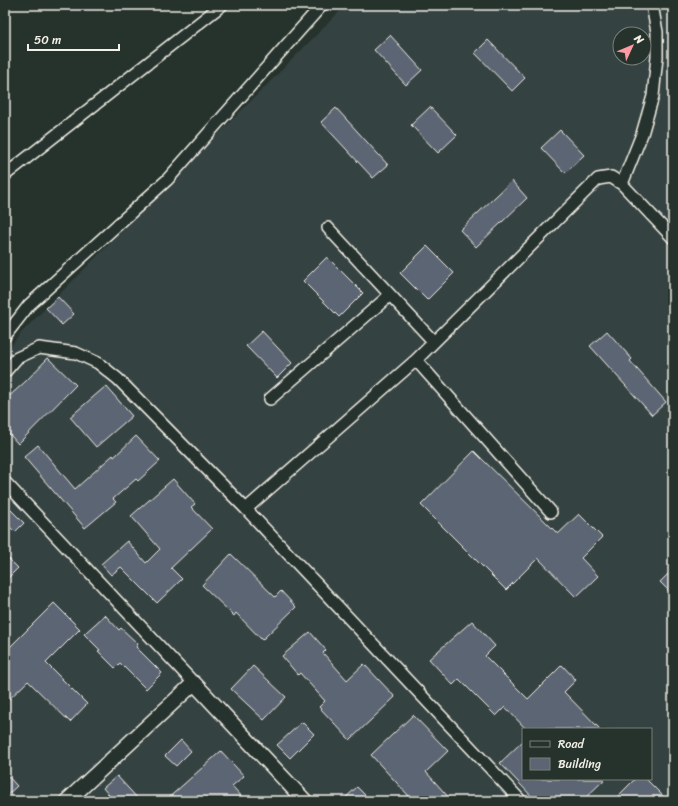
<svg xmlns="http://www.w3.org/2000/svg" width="678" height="806" font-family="Sriracha,sans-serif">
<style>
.built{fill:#364242;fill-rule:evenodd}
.building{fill:#5b6573;stroke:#f4f1e8}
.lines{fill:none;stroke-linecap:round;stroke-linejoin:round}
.minor-casing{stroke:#f4f1e8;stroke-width:14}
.tertiary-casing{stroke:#f4f1e8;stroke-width:17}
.minor{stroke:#26332d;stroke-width:11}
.tertiary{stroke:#26332d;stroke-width:14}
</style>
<rect width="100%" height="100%" fill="#26332d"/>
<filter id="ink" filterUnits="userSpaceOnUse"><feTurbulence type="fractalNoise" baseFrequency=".025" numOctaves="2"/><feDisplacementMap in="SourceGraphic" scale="8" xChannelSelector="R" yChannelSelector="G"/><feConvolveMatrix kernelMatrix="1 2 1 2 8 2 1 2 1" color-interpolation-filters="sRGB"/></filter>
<g filter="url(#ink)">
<!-- built -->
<path class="built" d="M346,5H673V801H5V354L21,333ZM620,34H644V58H620ZM523,729H651V779H523Z"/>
<!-- building -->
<path class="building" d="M390,35L422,70L406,85L374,50Z
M488,40L525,78L512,91L475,53Z
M430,107L457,135L438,153L411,125Z
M336,108L388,165L373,178L321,122Z
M560,130L584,155L565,173L541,148Z
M512,181L527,198L476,247L460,230Z
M427,246L454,273L427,300L400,273Z
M327,257L363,293L339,317L303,281Z
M58,297L74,314L62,325L46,308Z
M262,331L292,363L277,378L246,346Z
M607,331L632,359L630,361L666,402L652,415L590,346Z
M48,358L76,385L18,444L5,429V400L26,381Z
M106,386L132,416L96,447L70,417Z
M136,436L160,461L138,481L136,479L113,499L116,502L85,528L24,457L38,445L75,489L113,455L114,457Z
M474,451L558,534L579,514L602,537L581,558L598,576L576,597L538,558L506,590L421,505Z
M173,479L195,504L191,507L212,529L171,568L182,579L157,603L121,567L111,575L101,564L127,541L146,563L160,549L131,516Z
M5,504L24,523L15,532L5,522Z
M231,554L275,597L281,591L296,607L262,640L236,613L234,616L202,585Z
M5,555L18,568L5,581Z
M673,569V595L660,582Z
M54,603L80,629L46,663L87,704L70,722L28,681L5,703V652Z
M105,615L119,630L121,628L138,644L136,647L162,673L146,689L120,663L115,668L98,651L100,650L84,634Z
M472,621L495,646L485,656L528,699L562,665L576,680L564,692L600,729H526L505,707L496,716L459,679L453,685L429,659Z
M310,632L326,650L323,653L347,680L364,664L395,697L350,740L319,707L325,701L300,673L298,675L282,656Z
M253,666L286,697L264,720L231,689Z
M413,715L448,751L426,772L452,801H401L408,795L371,755Z
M302,722L314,734L290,758L277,745Z
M181,740L191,751L176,766L165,756Z
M523,741V779H605L582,801H536L500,763Z
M221,751L244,776L232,786L246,801H165Z
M5,773L17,786L5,797Z
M117,776L140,801H114L103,788Z
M635,779H646L668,801H613Z
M357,787L371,801H342Z"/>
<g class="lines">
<defs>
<path id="minor" d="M5,175L222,5
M622,184L642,134L653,96L657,57V32L652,5
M328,228L434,342
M5,336L29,305L167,180L322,5
M416,360L551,512
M5,372L17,358L39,348L76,353L98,363L118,379L246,509L521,801
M270,399L390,295
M5,482L194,683
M246,509L416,360L598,179L611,177L622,184L673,238"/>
<path id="tertiary" d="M67,801L194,683L305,801"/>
</defs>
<!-- minor casing -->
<use href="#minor" class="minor-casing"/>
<!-- tertiary casing -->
<use href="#tertiary" class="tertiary-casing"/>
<!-- minor -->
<use href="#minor" class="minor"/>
<!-- tertiary -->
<use href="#tertiary" class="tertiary"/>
</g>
</g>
<!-- margin -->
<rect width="678" height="806" fill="none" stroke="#26332d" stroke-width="20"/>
<rect x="10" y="10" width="658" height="786" fill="none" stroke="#f4f1e8" stroke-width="1.5" filter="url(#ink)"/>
<!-- legend -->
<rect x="522" y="728" width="130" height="52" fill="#26332d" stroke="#787f78"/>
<rect x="530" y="741" width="20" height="6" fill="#26332d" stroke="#787f78"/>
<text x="558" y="748" font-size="12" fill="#f4f1e8">Road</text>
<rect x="530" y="758" width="20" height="12" fill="#5b6573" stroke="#787f78"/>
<text x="558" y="768" font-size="12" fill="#f4f1e8">Building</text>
<!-- north arrow -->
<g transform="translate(632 46) rotate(46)"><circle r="19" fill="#26332d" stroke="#787f78"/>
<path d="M0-3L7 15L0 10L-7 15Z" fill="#ff9aa2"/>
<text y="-6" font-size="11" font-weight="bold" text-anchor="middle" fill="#f4f1e8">N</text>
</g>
<!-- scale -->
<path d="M28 44v6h91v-6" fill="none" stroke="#f4f1e8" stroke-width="2"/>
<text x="34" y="44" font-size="12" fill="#f4f1e8" stroke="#26332d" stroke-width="3" paint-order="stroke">50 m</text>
</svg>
